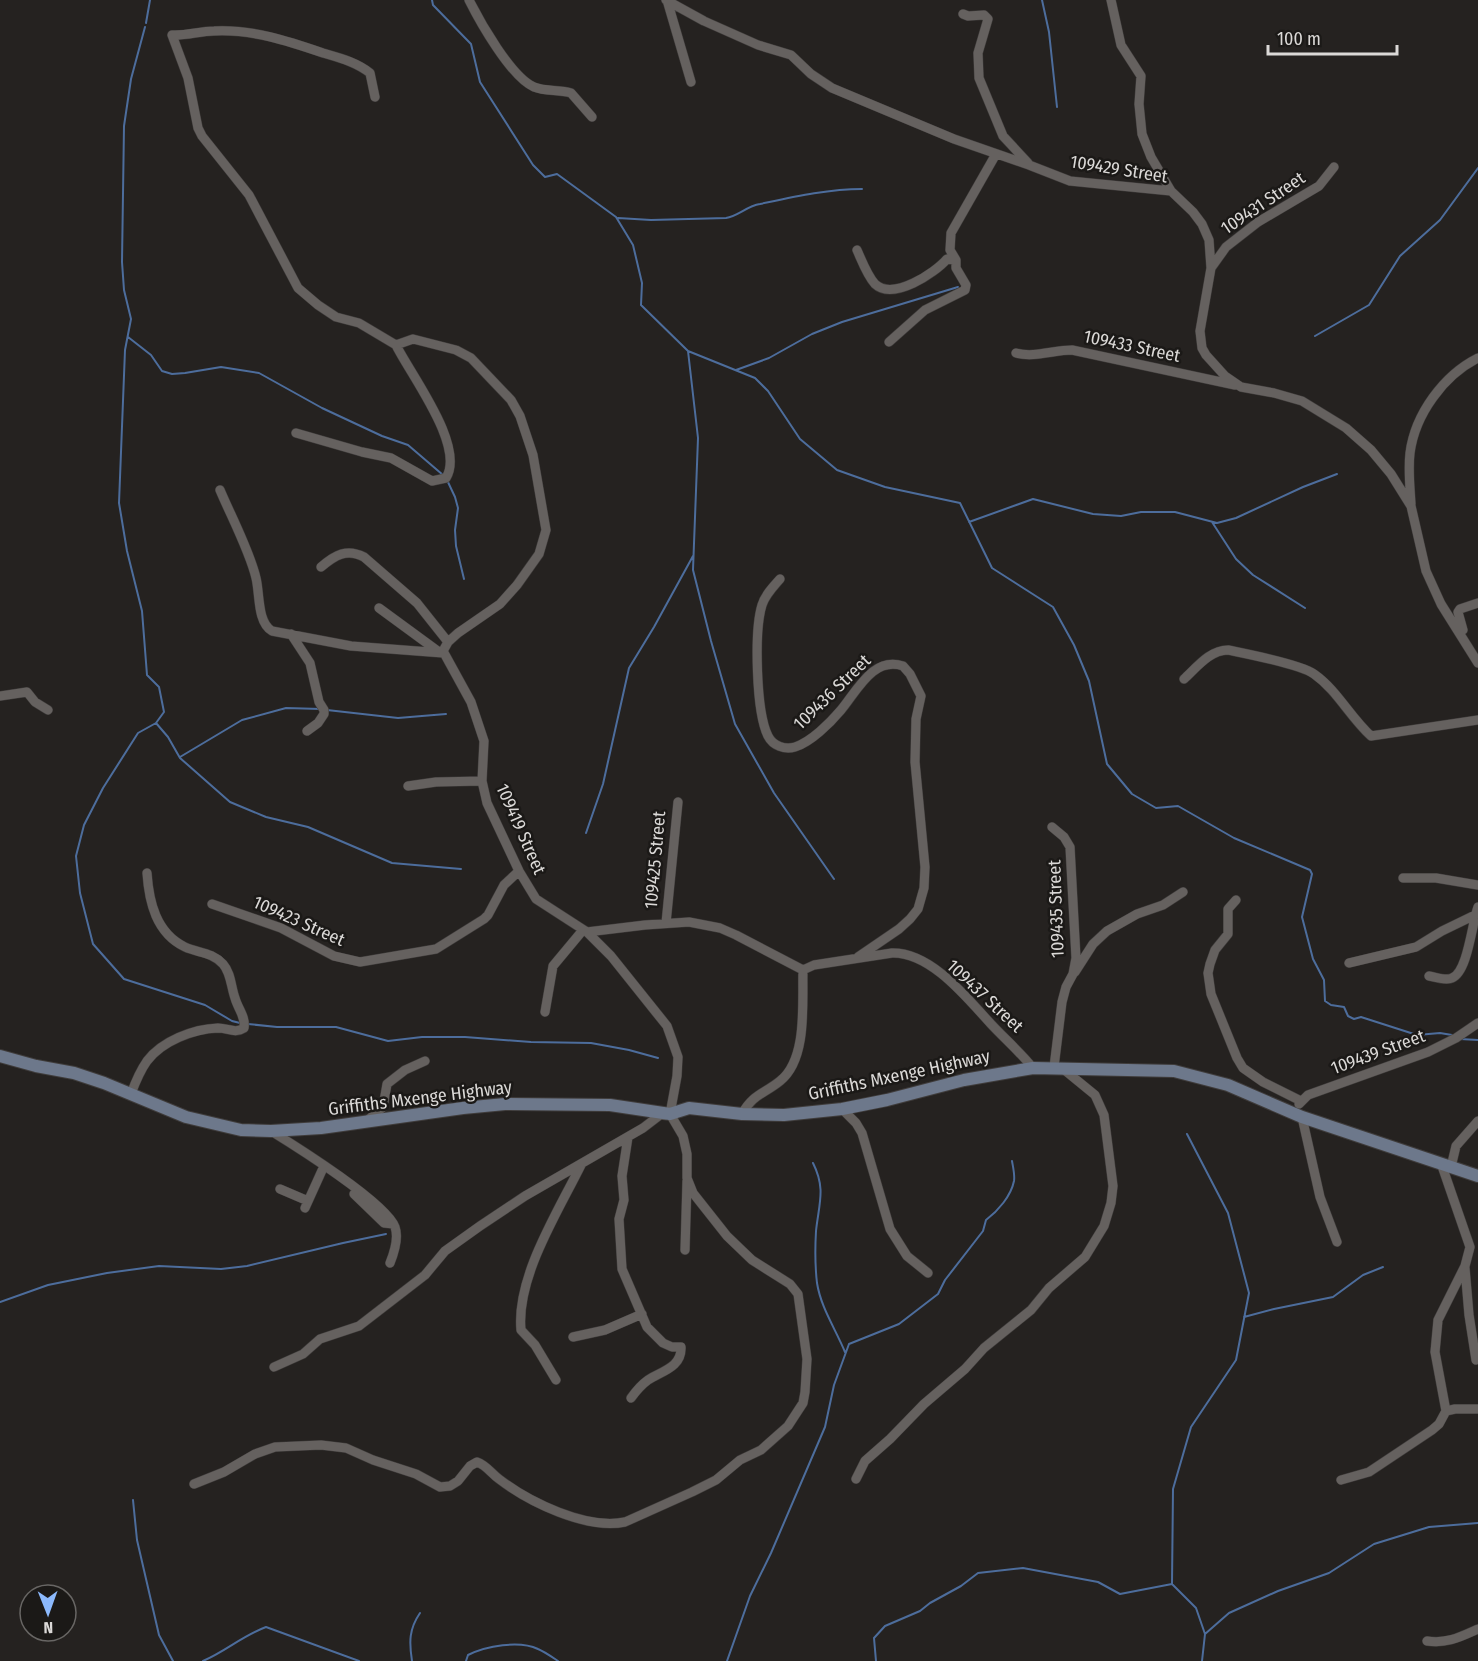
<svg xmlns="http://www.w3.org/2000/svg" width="1478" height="1661" font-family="'Fira Sans Condensed',sans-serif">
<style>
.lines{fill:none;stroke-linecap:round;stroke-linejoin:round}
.stream{stroke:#4d6d9c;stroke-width:2}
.street-casing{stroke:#3f3c3b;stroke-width:10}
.secondary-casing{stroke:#3f3c3b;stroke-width:14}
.street{stroke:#65615f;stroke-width:9}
.secondary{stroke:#6d788b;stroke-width:12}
.labels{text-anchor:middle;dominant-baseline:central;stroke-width:5;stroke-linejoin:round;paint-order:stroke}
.street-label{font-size:18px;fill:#dbd9d7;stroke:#1b1917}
</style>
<rect width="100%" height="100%" fill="#252220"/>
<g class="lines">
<!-- stream -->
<path class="stream" d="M432,0L433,5L471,44L480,82L533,165L545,177L557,174L616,217L633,245L642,283L641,305L688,351L755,378L768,391L800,439L837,470L885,487L960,503L992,568L1053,607L1074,645L1089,681L1107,764L1132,794L1156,808L1178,806L1234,838L1310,870L1312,874L1302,917L1313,959L1324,980L1325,1001L1331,1005L1344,1007L1348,1016L1354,1019L1361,1017L1417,1035L1440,1033L1452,1035
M1042,0L1049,32L1057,107
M146,23L150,0
M145,27L131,79L124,126L122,262L124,290L131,319L125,350L119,503L127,551L142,611L147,675L159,687L164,712L156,723L138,733L103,788L84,825L76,856L80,893L93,944L124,979L205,1005L232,1021L240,1023
M618,218L651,220L726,218C738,216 747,206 760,204C793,197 828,189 862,189
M1315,336L1369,305L1400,256L1440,220L1478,168
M128,337L151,355L162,371L172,374L185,373L221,367L259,373L322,408L382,436L408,445L443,475
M688,351L698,438L693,570L711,641L735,724L774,793L834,879
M736,370L769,358L812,334L842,322L958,287
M447,480L455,497L458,508L455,530L456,546L464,579
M969,522L1033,499L1093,514L1121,516L1141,512H1175L1217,523L1236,518L1303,487L1337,474
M1212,522L1236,559L1253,575L1305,608
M327,710L398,718L446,714
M156,723L168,737L180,758L230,802L266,817L308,827L392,863L461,869
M180,757L242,720L286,708L321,709
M586,833L603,784L629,668L654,627L693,556
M248,1024L277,1027H336L388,1041L422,1037H465L531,1042L591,1043L629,1050L658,1058
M1460,1039L1478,1040
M813,1163C826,1189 819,1203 816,1231C815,1248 815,1266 817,1283C821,1308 835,1328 845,1352
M0,1302L48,1285L107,1273L159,1266L221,1269L247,1266L343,1243L386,1234
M1244,1317L1274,1309L1333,1297L1363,1275L1383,1267
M133,1500L137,1540L159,1635L173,1661
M1172,1584L1173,1489L1191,1427L1236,1360L1249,1293L1228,1213L1187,1134
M1205,1634L1229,1613L1278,1591L1329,1573L1374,1544L1429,1527L1478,1523
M203,1661C226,1651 242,1636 266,1627L359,1661
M412,1661C409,1642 409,1629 420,1613
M466,1661L468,1655C486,1646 519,1640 538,1649C545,1652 552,1657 558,1661
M727,1661L750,1596L771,1553L825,1427L834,1385L849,1344L899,1324L938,1294L945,1280L983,1231L986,1220C998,1211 1011,1196 1014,1181C1015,1175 1013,1167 1012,1161
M876,1661L874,1638L885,1626L920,1611L930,1603L961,1586L978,1573L1023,1568L1098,1582L1120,1594L1172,1584L1196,1608L1205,1634L1202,1661"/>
<defs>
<path id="street" d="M469,0C480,22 511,77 534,87C546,92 559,89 571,93L592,117
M666,0L704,21L758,45L791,55L811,74L832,88L954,139L1029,165L1070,181L1171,191L1193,212L1202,224L1209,240L1211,268L1200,331L1202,348L1206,355L1225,376L1241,387L1274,393L1302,401L1346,428L1371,450L1391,474L1411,506L1426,571L1441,604L1478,663
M667,0L691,82
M1111,0L1121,45L1141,76L1139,104L1142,134L1151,157L1171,191
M963,14L968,16L984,15L988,19L978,53L979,78L1003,136L1028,163
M375,97L370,73C356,62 340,58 323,53C288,41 252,29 214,31C200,31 186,36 172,35L188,78L198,128L202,136L249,195L298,288L318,305L336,317L359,323L396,345L413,339L456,350L471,358L511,400L520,416L533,455L546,530L539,554L517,585L500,604L458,633L448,642L443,651L471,702L484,741L482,781L487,803L519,871L536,899L587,932L645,925L689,922L720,928L736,935L803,970L814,965L892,953C931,952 967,998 991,1024C1005,1039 1020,1052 1033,1068
M857,250C862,261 867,275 875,284C893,301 935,273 947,259L956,260
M1211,268L1226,247L1258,222L1319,186L1334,167
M889,342L925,310L965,290L966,285L956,268V260L950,250L951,233L996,154
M1016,353C1034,358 1054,350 1072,350L1235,385
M296,433L362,452L391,458L432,481L446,478C466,446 410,374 396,345
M220,490C231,516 250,552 256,578C260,594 257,622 272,631L351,646L443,653
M1411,504C1410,487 1408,470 1410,453C1415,414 1444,375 1478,358
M321,567C335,555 347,548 364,557L417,603L448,642
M780,579C773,587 765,595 762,605C754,631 756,712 768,736C773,746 785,750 795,747C811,742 830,723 841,710C857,691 873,656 903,666L910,674L921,696L916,719L915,762L925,867L924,888L918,909L910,919L899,929L858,957
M379,608L439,652
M1463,630L1458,612L1460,609L1478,603
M291,634L310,663L319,702L324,710V714L318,723L307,731
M1184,679C1197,667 1210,650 1228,650C1247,654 1300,664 1314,674C1337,690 1350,717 1371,736L1478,720
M0,696L27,692L35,702L48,710
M408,786L436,782L482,781
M1052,827L1064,837L1070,847L1076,958L1073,974L1066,987L1062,1002L1054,1067
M1403,878H1436L1478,885
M1236,900L1228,909V934L1215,950L1210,964L1208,973L1211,994L1237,1058L1243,1068L1263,1082L1301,1101
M212,904L281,928L334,956L360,962L436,949L484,919L488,915L504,885L519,871
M666,923L678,802
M1349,963L1416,947L1442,931L1475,915
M1075,972L1093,944L1107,931L1137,914L1163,905L1183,892
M1429,976C1436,977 1446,981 1452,978C1468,972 1472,922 1478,907
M545,1012L553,966L583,930
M131,1094C135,1083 140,1071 147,1061C162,1041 193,1029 218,1028C228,1028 235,1034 244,1028C246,1017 238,1009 235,998C231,987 231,973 223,964C212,952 198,953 185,947C156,933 149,902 147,873
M1299,1104L1308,1095L1428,1052L1456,1038L1478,1023
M842,1109L856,1123L862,1133L890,1229L907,1256L928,1273
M742,1114C753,1094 764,1094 780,1081C808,1059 802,1002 803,970
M1302,1117L1320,1197L1337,1242
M367,1121L383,1107L387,1084L405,1070L425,1061
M271,1131C297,1147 386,1203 395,1227C399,1238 394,1253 390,1263
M628,1137L622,1176L624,1200L619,1219L622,1269L647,1327L663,1343L672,1347H681C682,1367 662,1371 648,1380C641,1385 636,1391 631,1398
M1451,1167L1456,1146L1478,1121
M280,1189L308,1201
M354,1194L384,1223L393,1224
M305,1208L324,1166
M685,1250L687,1181
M1465,1268L1469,1315L1476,1360
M573,1337L605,1330L642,1314
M274,1367L303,1354L320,1339L359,1326L425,1275L445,1251L480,1226L525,1196L643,1128L660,1115H665
M556,1380L535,1345L521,1330C516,1277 558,1212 581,1165
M1446,1411L1455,1409H1478
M856,1479L865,1461L890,1439L924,1404L965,1369L984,1348L1031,1310L1049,1288L1085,1257L1104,1226L1111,1203L1113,1186L1104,1115L1095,1095L1062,1068
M1341,1480L1369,1472L1432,1430L1439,1424L1446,1411L1435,1352L1438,1320L1465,1266L1470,1247L1441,1163
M194,1484L224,1472L255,1454L275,1447L321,1445L346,1448L373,1460L416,1474L440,1487L450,1486L458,1481L470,1466L477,1462C486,1465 491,1473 499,1479C529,1502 586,1530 625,1522L692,1492L716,1480L740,1460L761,1450L788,1426L803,1403L805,1392L807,1359L798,1294L790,1284L752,1260L727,1236L693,1193L687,1178V1154L683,1136L670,1114L677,1076L678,1057L667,1026L611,956L587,932
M1427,1641C1447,1644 1460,1637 1478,1629"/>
<path id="secondary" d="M0,1056L36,1066L74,1073L104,1083L186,1117L241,1130L271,1131L321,1128L463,1108L505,1104L610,1105L670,1114L689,1108L742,1114L784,1115L842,1109L887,1100L964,1080L1033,1068L1174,1071L1228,1085L1302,1117L1478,1176"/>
</defs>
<!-- street casing -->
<use href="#street" class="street-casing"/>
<!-- secondary casing -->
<use href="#secondary" class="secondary-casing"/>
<!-- street -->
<use href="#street" class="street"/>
<!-- secondary -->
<use href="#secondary" class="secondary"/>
</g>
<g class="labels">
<!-- street labels -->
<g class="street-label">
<text transform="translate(1119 169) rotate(9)">109429 Street</text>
<text transform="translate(1263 203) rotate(-34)">109431 Street</text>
<text transform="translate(1132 346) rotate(12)">109433 Street</text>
<text transform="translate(832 692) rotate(-44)">109436 Street</text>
<text transform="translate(521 829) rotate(66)">109419 Street</text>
<text transform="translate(655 860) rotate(-85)">109425 Street</text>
<text transform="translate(1056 909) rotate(-92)">109435 Street</text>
<text transform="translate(299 921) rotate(24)">109423 Street</text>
<text transform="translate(985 996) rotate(43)">109437 Street</text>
<text transform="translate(1378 1052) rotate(-20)">109439 Street</text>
<text transform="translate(899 1075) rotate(-12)">Griffiths Mxenge Highway</text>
<text transform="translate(420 1098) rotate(-7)">Griffiths Mxenge Highway</text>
</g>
</g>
<!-- north arrow -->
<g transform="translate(48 1613) rotate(179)"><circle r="28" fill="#1b1917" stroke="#686664" stroke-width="1.5"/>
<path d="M0-4.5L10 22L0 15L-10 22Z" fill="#8cb9fc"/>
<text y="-9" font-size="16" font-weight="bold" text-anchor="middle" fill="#dbd9d7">N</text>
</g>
<!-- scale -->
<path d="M1268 45v9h129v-9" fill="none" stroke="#dbd9d7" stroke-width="3"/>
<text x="1277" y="45" font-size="18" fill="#dbd9d7" stroke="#1b1917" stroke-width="4.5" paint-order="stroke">100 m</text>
</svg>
